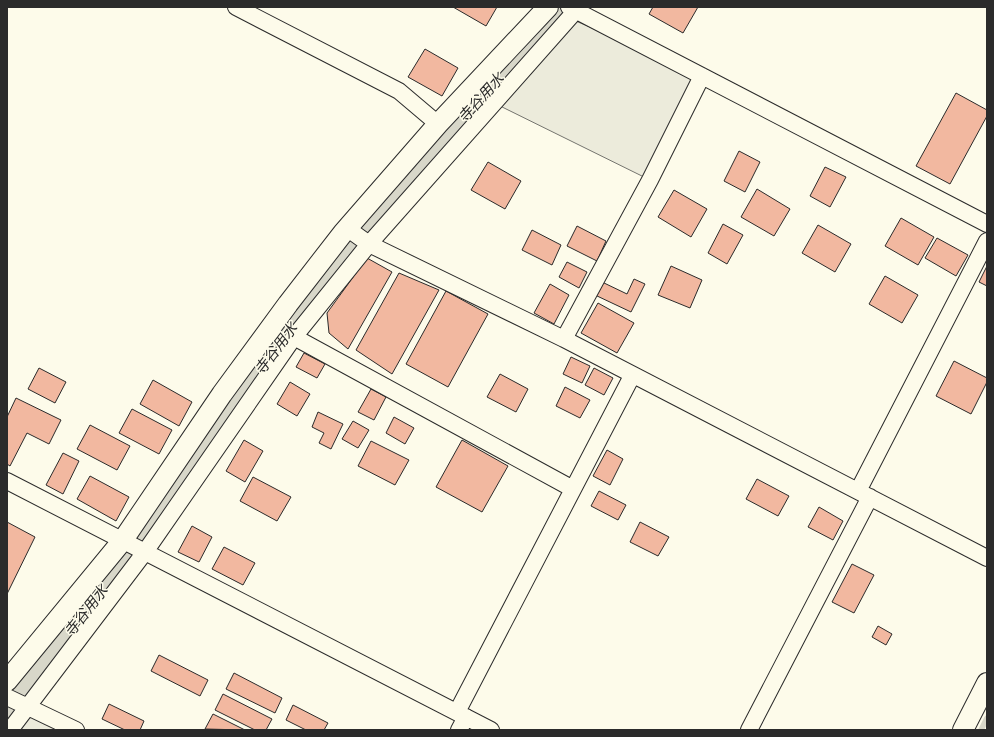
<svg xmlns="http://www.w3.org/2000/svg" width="994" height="737" font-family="Jost,'Noto Sans JP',sans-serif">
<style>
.green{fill:#ecebdb;stroke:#74746e}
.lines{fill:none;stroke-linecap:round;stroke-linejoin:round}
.stream{stroke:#d8d7c9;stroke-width:5.5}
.river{stroke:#d8d7c9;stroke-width:32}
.building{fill:#f2b8a0;stroke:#2b2b2b}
.minor-casing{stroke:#2b2b2b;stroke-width:18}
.tertiary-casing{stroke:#2b2b2b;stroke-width:22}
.minor{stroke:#fdfbea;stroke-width:16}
.tertiary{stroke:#fdfbea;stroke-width:20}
.labels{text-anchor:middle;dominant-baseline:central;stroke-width:3;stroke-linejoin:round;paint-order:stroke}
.water-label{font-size:15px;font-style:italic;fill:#2b2b2b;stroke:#fdfbea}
</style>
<rect width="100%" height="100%" fill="#fdfbea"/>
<!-- green -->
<path class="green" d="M547,7H579L569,18L702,76L650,180L494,103L369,244L28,707L7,697V681L239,371Z
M7,702L59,730H7Z"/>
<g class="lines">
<!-- stream -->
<path class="stream" d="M981,730L987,718"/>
<!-- river -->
<path class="river" d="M11,707L127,558L257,374L373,220L562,7"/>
</g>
<!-- building -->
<path class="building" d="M453,7H497L486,26Z
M653,7H698L683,33L649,14Z
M425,49L458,68L442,96L408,77Z
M956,93L987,110V116L950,184L916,166Z
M739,151L760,162L745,192L724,181Z
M488,162L521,181L505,209L471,190Z
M825,167L846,177L830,207L810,196Z
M757,189L790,209L774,236L741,217Z
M674,190L707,209L691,237L658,217Z
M901,218L934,237L918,265L885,246Z
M723,224L743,235L727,264L708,253Z
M818,225L851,244L835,272L802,253Z
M577,226L606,241L597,261L567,246Z
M532,230L561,245L552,265L522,250Z
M937,238L968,255L956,276L925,258Z
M367,258L392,272L348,349L329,333L327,313Z
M567,262L587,272L579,288L559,277Z
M671,266L702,280L690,308L658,295Z
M987,266V286L979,282Z
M399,273L439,290L392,374L356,350Z
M885,276L918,295L902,323L869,304Z
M634,279L645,284L631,312L595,295L602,282L627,294Z
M550,284L569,295L554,324L534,313Z
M446,291L488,314L448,387L406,364Z
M598,303L634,323L617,353L581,333Z
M304,353L325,364L317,378L296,367Z
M571,357L590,366L582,383L563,374Z
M954,361L987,378V382L971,414L936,396Z
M39,368L66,382L55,403L28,389Z
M594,368L613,378L604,395L585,385Z
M500,374L528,389L516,412L487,397Z
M153,380L192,402L179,426L140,404Z
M290,382L310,394L297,416L277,404Z
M565,387L590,400L580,418L556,406Z
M371,389L386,397L374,420L358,412Z
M16,398L61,420L49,444L27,433L10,466L7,464V417Z
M132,409L172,430L159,454L119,433Z
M318,412L343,424L331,449L319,443L324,433L312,427Z
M394,417L414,428L405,444L386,433Z
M353,421L369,430L358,448L342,439Z
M90,425L130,446L117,470L77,449Z
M244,440L263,451L245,482L226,471Z
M462,440L508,466L482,512L436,487Z
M371,441L409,460L395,485L358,466Z
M607,450L623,459L610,485L593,476Z
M63,453L79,461L63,494L46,485Z
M90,476L129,497L116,521L77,499Z
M253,477L291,497L277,521L240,501Z
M757,479L789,496L778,516L746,499Z
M599,491L626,505L618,520L591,506Z
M819,507L843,521L833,540L808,527Z
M7,522L35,537L7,594Z
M640,522L669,537L658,556L630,542Z
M192,526L212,537L199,562L178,552Z
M224,547L255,563L243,585L212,569Z
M852,564L874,575L854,613L832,602Z
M878,626L892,634L886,645L872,637Z
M159,655L208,680L200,696L151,671Z
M234,673L282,698L275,713L226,689Z
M223,694L272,719L266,730H255L215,710Z
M109,704L144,721L140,730H125L102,719Z
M293,705L328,723L324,730H306L286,720Z
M213,714L245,730L205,729Z"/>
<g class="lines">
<defs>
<path id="minor" d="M236,7L399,91L438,124
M569,7L987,224
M348,229L369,244L564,339L987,558
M294,337L573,489
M564,339L650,180L702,76
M7,481L491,730
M858,491L987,241
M7,697L76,730
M457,712L632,376
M10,730L145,552L294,337L369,244L579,7
M459,730L466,717
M749,730L870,497"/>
<path id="tertiary" d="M7,681L123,540L222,394L288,304L343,233L438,124L548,7
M963,730L987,683"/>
</defs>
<!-- minor casing -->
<use href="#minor" class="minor-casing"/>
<!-- tertiary casing -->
<use href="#tertiary" class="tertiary-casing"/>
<!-- minor -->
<use href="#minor" class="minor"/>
<!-- tertiary -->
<use href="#tertiary" class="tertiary"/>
</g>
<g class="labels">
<!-- water labels -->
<g class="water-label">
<text transform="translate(481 98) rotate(-48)">寺谷用水</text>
<text transform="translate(276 349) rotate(-53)">寺谷用水</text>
<text transform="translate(86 611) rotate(-52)">寺谷用水</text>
</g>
</g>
<!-- border -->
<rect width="994" height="737" fill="none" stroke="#2b2b2b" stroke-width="16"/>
</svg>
